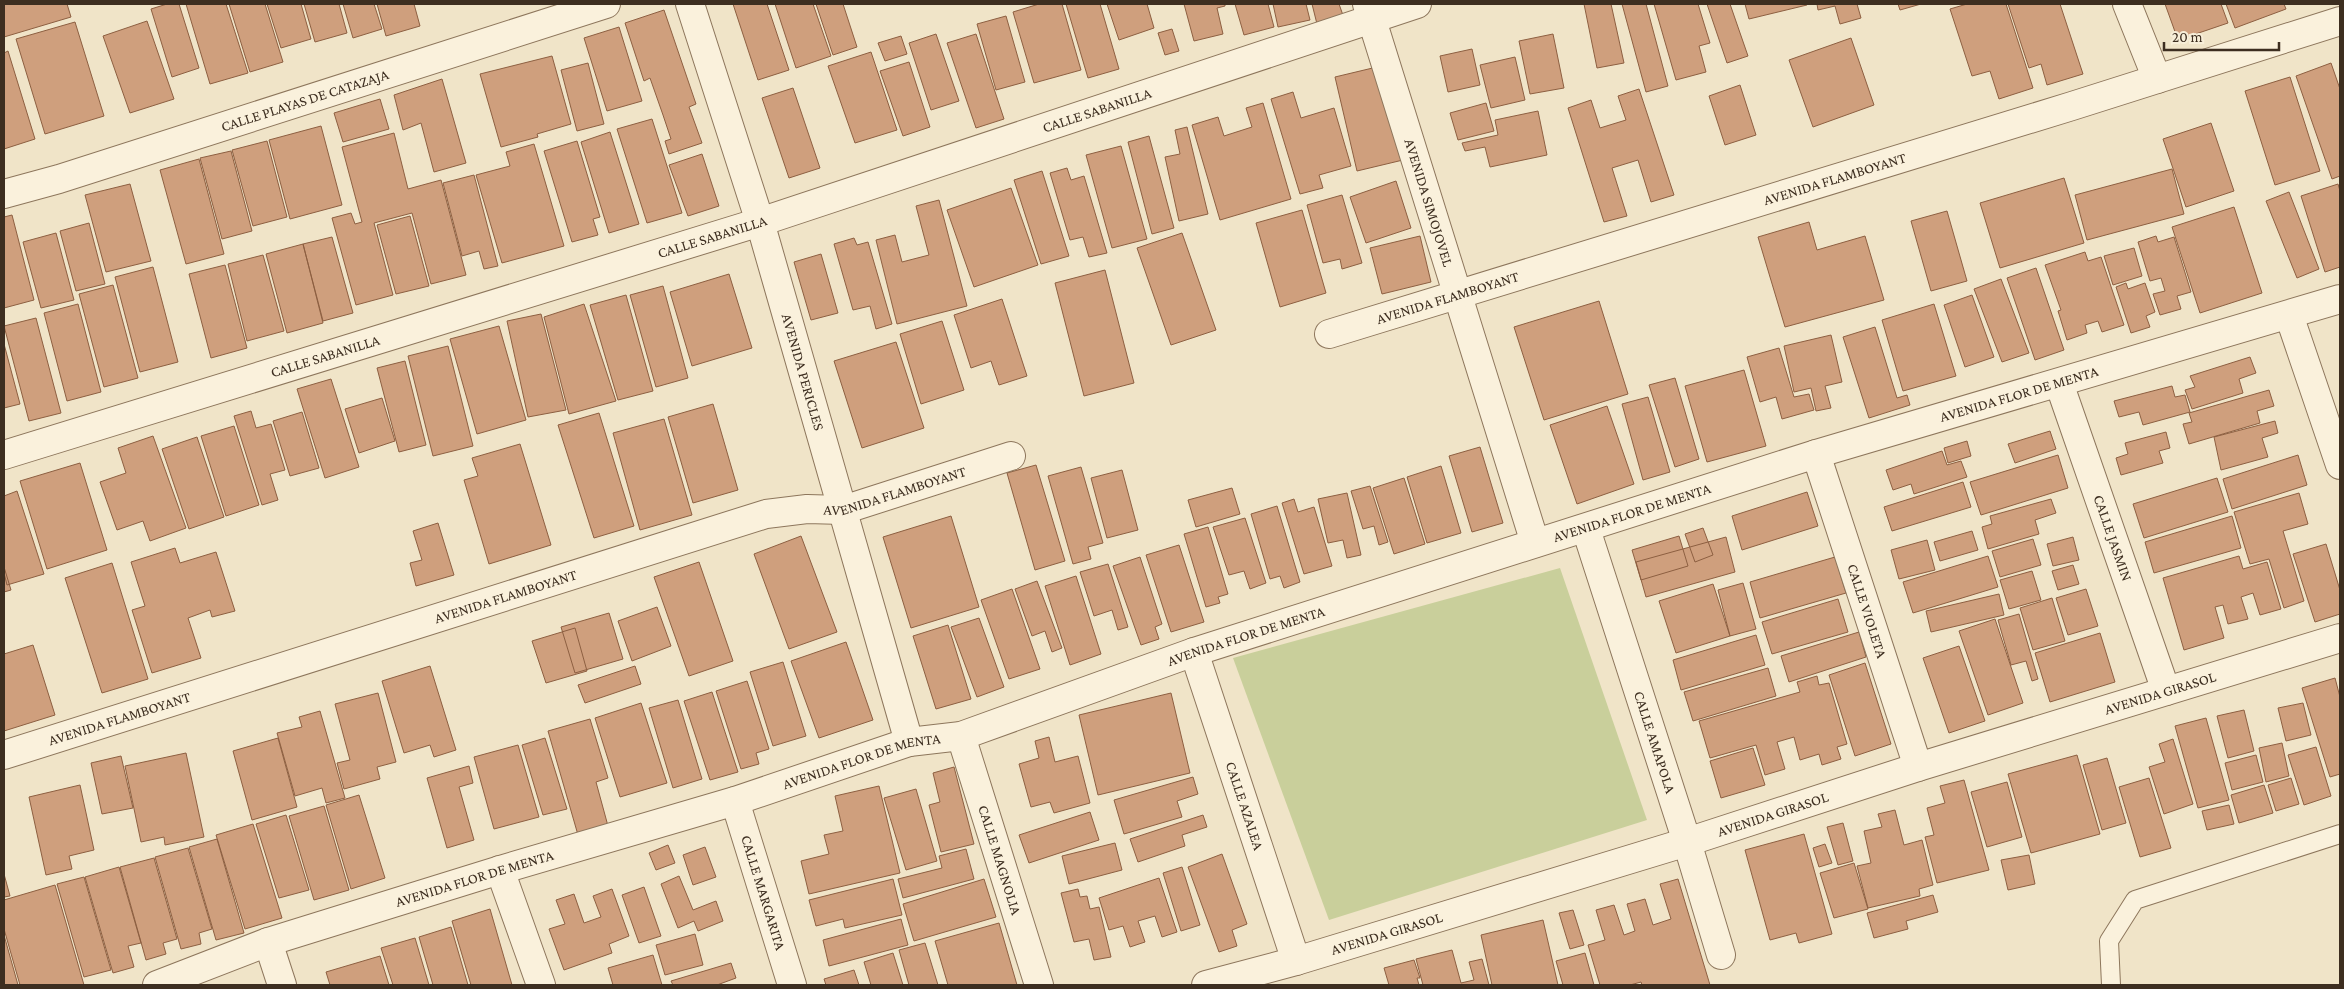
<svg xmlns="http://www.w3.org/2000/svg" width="2344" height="989" font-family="'Crimson Pro',serif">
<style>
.green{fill:#c9cf9b}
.building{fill:#cf9f7d;stroke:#8d5f41}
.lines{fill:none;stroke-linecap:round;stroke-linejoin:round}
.lane-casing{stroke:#8d765c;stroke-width:20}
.street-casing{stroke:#8d765c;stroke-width:30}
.lane{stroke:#faf1dc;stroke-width:18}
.street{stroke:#faf1dc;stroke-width:28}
.labels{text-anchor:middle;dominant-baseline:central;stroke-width:4.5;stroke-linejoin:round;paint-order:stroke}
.street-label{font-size:15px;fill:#3d2e20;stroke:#f7eed8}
</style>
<rect width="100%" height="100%" fill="#f0e4c8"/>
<!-- green -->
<path class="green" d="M1560,568L1647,820L1329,920L1233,658Z"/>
<!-- building -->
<path class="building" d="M4,4H67L71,17L4,37Z
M167,4H179L199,68L172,77L151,9Z
M186,4H226L248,73L210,84Z
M229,4H265L283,62L250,72Z
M267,4H301L311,39L281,48Z
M304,4H339L347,33L315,42Z
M343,4H374L382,29L353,38Z
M377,4H414L420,26L386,36Z
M733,4H767L789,70L758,80Z
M775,4H813L831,56L796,68Z
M816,4H843L857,47L833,55Z
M1039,4H1062L1081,70L1034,83L1013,12Z
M1066,4H1100L1119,69L1088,78Z
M1107,4H1147L1154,28L1119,40Z
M1184,4H1225V6L1217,8L1223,34L1194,41Z
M1235,4H1268L1274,27L1244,35Z
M1273,4H1306L1310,20L1278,27Z
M1312,4H1339L1344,18L1317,24Z
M1584,4H1611L1624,63L1597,68Z
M1622,4H1646L1668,86L1646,92Z
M1654,4H1698L1710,43L1699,46L1706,72L1676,80Z
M1707,4H1730L1748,56L1727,63Z
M1745,4H1807V5L1749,19Z
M1817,4H1857L1861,18L1840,24L1835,6L1818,10Z
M1898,4H1921L1900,10Z
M1967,4H2006L2033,88L1999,99L1990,71L1972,76L1950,9Z
M2008,4H2060L2083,74L2047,85L2041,64L2029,68Z
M2165,4H2221L2228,23L2178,40Z
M2226,4H2284L2286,9L2235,28Z
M664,10L696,104L689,107L702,143L669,154L665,141L671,139L663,115L650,78L644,81L625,23Z
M1006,16L1025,82L996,90L977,24Z
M147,21L174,99L130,113L103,36Z
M75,22L104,116L45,134L16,39Z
M619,27L642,101L607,111L584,38Z
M1172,29L1179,51L1165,55L1158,33Z
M936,34L959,101L931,110L909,43Z
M976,34L1004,119L976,128L947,43Z
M1553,34L1564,88L1530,94L1519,41Z
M901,36L907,54L885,61L878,43Z
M1851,38L1874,105L1813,127L1789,60Z
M1472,49L1480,85L1448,92L1440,56Z
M8,51L35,139L4,149V53Z
M871,52L897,130L855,143L828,66Z
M552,56L571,124L537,134L538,137L501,147L480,74Z
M1515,57L1525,100L1491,108L1480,65Z
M909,62L930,127L903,136L880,71Z
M588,63L604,124L577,131L561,70Z
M2331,63L2340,89V176L2332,179L2296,76Z
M1381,66L1403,160L1357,171L1335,77Z
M2290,77L2320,171L2275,185L2245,91Z
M442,79L466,163L434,172L421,123L403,130L394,95Z
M1740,85L1756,135L1725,145L1709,96Z
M793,88L820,168L789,178L762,98Z
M1639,89L1674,195L1651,202L1638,160L1612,168L1627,216L1604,222L1568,108L1591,100L1600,128L1626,120L1618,96Z
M1293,92L1301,118L1334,108L1351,166L1319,175L1323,188L1300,194L1271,99Z
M380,99L389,129L343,142L334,113Z
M1263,103L1291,199L1220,220L1192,125L1218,117L1224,136L1252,127L1246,108Z
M1486,103L1494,131L1458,140L1450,113Z
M1538,111L1547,155L1490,167L1485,147L1465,151L1462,143L1498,135L1495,120Z
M652,119L682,213L647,223L617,129Z
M2211,123L2234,191L2186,207L2163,139Z
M321,126L342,205L290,219L269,140Z
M1187,127L1208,214L1179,221L1165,157L1180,154L1175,130Z
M610,132L639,224L609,233L581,142Z
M394,133L408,189L441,180L466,275L431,284L412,213L374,223L393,295L356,305L332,218L351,213L355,224L362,222L342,147Z
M1149,136L1174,228L1152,234L1128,142Z
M267,141L287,217L253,226L232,150Z
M577,141L600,217L593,219L598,235L572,242L544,151Z
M534,144L564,246L502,263L476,175L510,166L506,152Z
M1121,146L1147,239L1112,248L1086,155Z
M231,151L252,231L222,239L200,158Z
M702,154L719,206L688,216L669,165Z
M199,159L224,254L186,264L160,170Z
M1067,168L1071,180L1084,176L1107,253L1089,257L1083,237L1070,240L1050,173Z
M2172,169L2184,214L2087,240L2075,195Z
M1042,171L1069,256L1041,264L1014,180Z
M474,175L498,266L484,269L479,251L462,256L443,183Z
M2064,178L2084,243L2000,268L1980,203Z
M1396,181L1411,228L1366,243L1350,197Z
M130,184L151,261L106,272L85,195Z
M2338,184L2340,191V267L2325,272L2301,196Z
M1011,188L1038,265L974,287L947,210Z
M2289,192L2319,269L2297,278L2266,201Z
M1342,195L1362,263L1342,269L1340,259L1323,263L1307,205Z
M939,200L967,306L897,324L876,240L895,235L902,262L929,255L916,206Z
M2234,207L2262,293L2200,313L2172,227Z
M1302,210L1326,293L1280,307L1256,223Z
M1947,211L1967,281L1931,291L1911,221Z
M12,215L34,300L4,308V217Z
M410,216L429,286L396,294L377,225Z
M1809,222L1817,250L1865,236L1884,300L1785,327L1758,237Z
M89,223L105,284L76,291L60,231Z
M56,233L74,300L41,308L23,242Z
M1182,233L1216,330L1171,345L1137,248Z
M1420,236L1431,282L1382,294L1370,248Z
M2156,236L2158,242L2174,237L2191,292L2177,296L2181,309L2160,315L2153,294L2165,291L2161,278L2150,281L2138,242Z
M332,237L353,313L323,321L303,244Z
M854,238L857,245L868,242L892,324L876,329L870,306L853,310L834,244Z
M303,244L323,323L287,333L266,254Z
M2134,248L2142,276L2113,285L2104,256Z
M2085,252L2088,261L2101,257L2124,325L2102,332L2098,321L2085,325L2087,333L2067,340L2058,311L2061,310L2045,265Z
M821,254L838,313L811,320L794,262Z
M263,255L284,331L247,341L228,264Z
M225,265L247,348L211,358L189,274Z
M153,267L178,362L140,372L115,277Z
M2036,268L2064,350L2035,360L2007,278Z
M1105,270L1134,383L1084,396L1055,283Z
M729,274L752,348L692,366L670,292Z
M2001,279L2029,353L2002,362L1974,289Z
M2126,283L2128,289L2145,283L2155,312L2146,316L2150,327L2131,333L2116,287Z
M113,285L138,378L104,387L79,294Z
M663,286L688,378L656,387L630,295Z
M626,295L653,391L618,400L590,305Z
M1972,295L1994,357L1965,367L1944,305Z
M1002,299L1027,376L999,385L991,361L971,368L954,315Z
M1599,301L1628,394L1544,420L1514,327Z
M78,304L101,392L67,401L44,313Z
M584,304L616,401L569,414L544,317Z
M1934,304L1956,376L1903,391L1882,320Z
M541,314L566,410L528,417L507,321Z
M36,318L61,413L29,421L4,326Z
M942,321L964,390L921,404L900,334Z
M499,326L526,420L477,434L450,339Z
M1875,327L1897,398L1907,395L1910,405L1869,418L1843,337Z
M1831,335L1842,382L1825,386L1831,408L1816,411L1811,388L1794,392L1784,346Z
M896,342L924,428L862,448L834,361Z
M4,344L20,404L4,408Z
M448,346L473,446L433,456L408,356Z
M1779,348L1794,397L1809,394L1814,410L1782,419L1776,397L1760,402L1747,357Z
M2250,357L2256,373L2239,379L2243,393L2192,409L2185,390L2195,387L2190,376Z
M405,361L426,445L399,452L377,368Z
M1744,370L1766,446L1707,462L1685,386Z
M1675,378L1699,459L1675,467L1649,385Z
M331,379L359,467L325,478L297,389Z
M2172,386L2175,397L2185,395L2190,412L2143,425L2139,412L2119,417L2114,401Z
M2269,390L2274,406L2257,411L2260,423L2189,444L2183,424L2192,422L2189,413Z
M1648,397L1670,472L1643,480L1622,404Z
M382,398L395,441L359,453L345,409Z
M713,404L738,490L693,503L668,417Z
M1607,406L1634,484L1577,504L1550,425Z
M251,411L256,428L271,424L285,470L270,474L278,500L262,505L234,416Z
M302,412L319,468L290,476L273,421Z
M599,413L634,526L594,538L558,425Z
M664,419L692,515L640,530L613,433Z
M2275,421L2278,433L2262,438L2268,457L2221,470L2214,437Z
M234,426L259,505L226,516L201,436Z
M2050,431L2056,449L2015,463L2008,444Z
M2166,432L2170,448L2159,451L2163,463L2121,475L2116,458L2128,454L2125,443Z
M153,436L186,528L150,541L143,521L117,530L100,482L126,473L118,448Z
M197,437L224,517L189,529L162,449Z
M1967,441L1971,456L1948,463L1944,448Z
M520,444L551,545L489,564L464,480L478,476L472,458Z
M1480,447L1503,523L1472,532L1449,456Z
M1942,451L1947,465L1961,461L1967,477L1914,494L1911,484L1893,490L1886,470Z
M2058,455L2068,488L1981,515L1970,482Z
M2298,455L2307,485L2232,509L2223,479Z
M80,463L107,550L47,569L20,481Z
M1036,465L1065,561L1035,570L1007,473Z
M1441,466L1461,533L1427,543L1407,477Z
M1081,467L1103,543L1088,547L1091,559L1073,564L1048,476Z
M1122,470L1138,530L1107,538L1091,478Z
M1404,478L1425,544L1394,554L1373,488Z
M2217,478L2228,512L2144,538L2133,504Z
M1963,482L1971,507L1892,531L1884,507Z
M1370,486L1388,542L1379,545L1374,526L1363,529L1351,491Z
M1232,488L1240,514L1196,527L1188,500Z
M17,491L44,574L7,585L4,573V496Z
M1807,492L1818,526L1742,550L1732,516Z
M1347,493L1361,555L1347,558L1343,540L1328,543L1318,499Z
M2299,493L2308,524L2283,531L2304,601L2284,608L2269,559L2250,564L2234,512Z
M1294,499L1298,512L1314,507L1332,566L1304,574L1282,503Z
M2051,499L2056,513L2035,520L2039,534L1988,549L1982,527L1992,524L1990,516Z
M1277,506L1300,582L1284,588L1280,576L1270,579L1251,514Z
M951,516L979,607L911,628L883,537Z
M2232,516L2241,548L2154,573L2145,542Z
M1245,518L1266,583L1250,589L1244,571L1229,575L1213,527Z
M438,523L454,575L416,586L410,563L422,560L413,531Z
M1208,527L1228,594L1218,597L1220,603L1206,607L1184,534Z
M1703,528L1713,555L1695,562L1685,534Z
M1972,531L1978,550L1940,561L1934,542Z
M801,536L837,632L789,649L754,554Z
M1679,536L1688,566L1641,580L1632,550Z
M1726,537L1735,572L1646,597L1636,562Z
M2073,537L2079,560L2053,566L2047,544Z
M2033,539L2041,565L2000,577L1992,551Z
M1927,540L1935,570L1899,579L1891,550Z
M2326,544L2340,590V614L2315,622L2293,554Z
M1179,545L1204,622L1171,632L1146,555Z
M175,548L180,563L216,552L235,611L212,617L210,610L188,618L201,658L152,673L132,610L145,606L131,562Z
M1988,556L1998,587L1913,613L1903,582Z
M2239,556L2243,569L2267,562L2281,609L2260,615L2253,593L2241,597L2248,619L2228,624L2223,605L2215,607L2224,638L2184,650L2163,578Z
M1140,557L1162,624L1155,627L1159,639L1141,645L1113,566Z
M1835,557L1846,593L1760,618L1750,582Z
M699,562L733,661L689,676L654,577Z
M112,563L148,679L102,693L65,578Z
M1108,564L1128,627L1118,630L1112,610L1094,616L1080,572Z
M2073,565L2079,584L2058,590L2052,571Z
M4,567L11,590L4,592Z
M2032,571L2041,600L2009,609L2000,580Z
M1076,576L1101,654L1070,665L1045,586Z
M1037,581L1062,648L1052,652L1045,631L1032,636L1015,589Z
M1743,583L1756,629L1730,636L1718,590Z
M1713,584L1730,636L1676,653L1659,601Z
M1012,589L1040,669L1009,679L981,600Z
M2086,589L2098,626L2068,635L2056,598Z
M1999,594L2004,615L1931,632L1926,611Z
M2052,598L2065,641L2033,650L2020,608Z
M1838,599L1848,632L1772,654L1762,622Z
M657,607L671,646L632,661L618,621Z
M609,613L623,659L575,673L561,627Z
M2019,614L2038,679L2032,681L2026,661L2011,665L1998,620Z
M979,618L1004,687L977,697L951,627Z
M1995,619L2023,703L1988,715L1959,631Z
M948,625L971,699L936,709L913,636Z
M575,628L587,671L546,683L532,641Z
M1859,632L1866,657L1789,682L1781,656Z
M2100,633L2115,682L2050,702L2035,653Z
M1756,635L1765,665L1681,690L1673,660Z
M846,642L873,720L819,738L791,661Z
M33,645L55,715L4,731V654Z
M1959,646L1985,721L1949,733L1923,658Z
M783,662L806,736L773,746L750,672Z
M1865,663L1891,744L1855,756L1829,675Z
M430,666L456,750L434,757L430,745L404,753L382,681Z
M635,666L641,684L585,703L578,685Z
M1768,668L1776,696L1693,721L1684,692Z
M1817,676L1819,685L1829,683L1847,744L1837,747L1841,759L1822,765L1819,754L1800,760L1794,737L1777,742L1785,769L1765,775L1756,745L1710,758L1699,721L1800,692L1797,682Z
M2335,678L2340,697V774L2330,777L2302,688Z
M747,681L769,749L756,753L759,764L741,769L716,691Z
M712,692L738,772L710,780L684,701Z
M378,693L396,762L377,767L380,779L344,789L337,763L350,760L335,704Z
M1171,693L1190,773L1098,795L1079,715Z
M678,700L702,779L673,788L649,708Z
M641,703L667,783L620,797L595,718Z
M2303,703L2311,735L2286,741L2278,708Z
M2244,710L2254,751L2228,758L2217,716Z
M320,711L345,798L326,803L322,788L295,796L277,733L302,727L299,717Z
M2206,718L2229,800L2198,808L2175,726Z
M590,719L608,778L596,782L608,826L578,835L548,731Z
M1049,737L1055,762L1078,756L1090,803L1054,813L1050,802L1031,807L1019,764L1039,758L1035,741Z
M278,738L297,807L252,820L233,751Z
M545,738L567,809L543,815L522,745Z
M2173,739L2193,804L2164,814L2149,767L2165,762L2159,744Z
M2282,743L2289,776L2266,782L2259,748Z
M518,745L539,817L494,829L474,757Z
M2316,747L2331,796L2304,805L2288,755Z
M1753,748L1765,785L1721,798L1710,761Z
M186,753L204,837L165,845L164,837L141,842L125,766Z
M2077,755L2100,834L2031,853L2008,774Z
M2256,755L2263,782L2232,790L2225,763Z
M121,756L133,808L102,814L91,763Z
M2107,758L2126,823L2102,830L2083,765Z
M469,766L473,783L459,787L474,840L447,848L427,778Z
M954,767L974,844L941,852L929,805L940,802L933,773Z
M1193,777L1198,794L1177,801L1182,817L1124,834L1114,800Z
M2149,778L2171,848L2140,857L2119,787Z
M2291,778L2299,804L2276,811L2268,785Z
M1964,780L1989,870L1937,883L1925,837L1934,835L1927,808L1945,803L1940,786Z
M2007,782L2022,837L1987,847L1971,792Z
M80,785L94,850L69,856L72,869L46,875L29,797Z
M2264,785L2273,813L2239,823L2231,795Z
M879,786L900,873L809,894L801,861L829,854L824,835L843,831L835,796Z
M916,789L937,861L906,870L884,798Z
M359,795L385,878L351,889L326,805Z
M2229,805L2234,824L2207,830L2202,811Z
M324,806L349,890L314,900L289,816Z
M1895,810L1904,845L1922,840L1933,885L1919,889L1920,896L1868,908L1857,866L1871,863L1864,831L1882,827L1878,814Z
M1090,812L1099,840L1029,863L1019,835Z
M286,815L309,890L279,898L256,824Z
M1203,815L1207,827L1182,835L1185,846L1138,862L1130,839Z
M1843,823L1853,861L1838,865L1827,827Z
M253,824L282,918L245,929L216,835Z
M1804,834L1832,934L1799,943L1796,933L1770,940L1745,850Z
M217,839L244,933L216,940L189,847Z
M1115,843L1122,870L1069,884L1062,856Z
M1825,844L1832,863L1819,867L1813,848Z
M668,845L675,863L656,870L649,853Z
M705,847L716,877L693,885L683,855Z
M188,848L212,929L199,933L201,944L181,949L155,857Z
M966,849L974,879L903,898L898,879L942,868L939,856Z
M1222,854L1247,924L1232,930L1237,946L1219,952L1188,867Z
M2029,855L2035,884L2008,890L2001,860Z
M154,858L177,939L163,943L166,954L146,960L120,867Z
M1854,863L1868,909L1834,918L1820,873Z
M119,867L141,943L128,946L134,967L113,973L85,877Z
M1182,867L1200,925L1181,931L1163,873Z
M4,874L10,896L4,897Z
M679,876L693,910L716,901L723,921L698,931L694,921L678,928L661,884Z
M84,877L111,970L84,977L57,884Z
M1159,878L1177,932L1162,937L1155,916L1138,921L1145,942L1130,947L1123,926L1109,930L1099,898Z
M893,879L902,915L845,928L843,919L816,926L809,900Z
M984,879L996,917L914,941L903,904Z
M1678,879L1710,985H1642L1641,982L1630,985H1600L1588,945L1605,940L1596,910L1614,905L1624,935L1635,931L1627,904L1645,899L1653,925L1671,919L1660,884Z
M55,885L84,985H20L4,929V900Z
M644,887L661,936L639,943L622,895Z
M612,889L629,936L609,944L612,953L564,970L549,929L565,924L556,900L574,894L584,923L601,917L593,896Z
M1078,889L1080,897L1087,896L1090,909L1099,907L1111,957L1094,960L1089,939L1074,942L1061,893Z
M1933,895L1938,912L1906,921L1908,929L1874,938L1867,913Z
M490,909L512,985H471L452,921Z
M1573,910L1584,945L1570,949L1559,913Z
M901,919L908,945L829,966L823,940Z
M1543,920L1558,985H1492L1481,935Z
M999,923L1017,985H948L935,941Z
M451,927L468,985H433L419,937Z
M695,934L703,965L665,975L656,945Z
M4,935L18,985H4Z
M415,938L429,985H393L381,948Z
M925,943L938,985H909L899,950Z
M1452,950L1461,983L1474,980L1469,962L1482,959L1489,985H1423L1416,959Z
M893,953L903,985H871L864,962Z
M1585,953L1594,985H1563L1556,961Z
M653,955L662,985H613L608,968Z
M380,956L389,985H330L326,972Z
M1414,960L1420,978H1417L1419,985H1389L1384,968Z
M731,963L736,978L717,985H673L671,981Z
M854,970L859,985H826L824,979Z"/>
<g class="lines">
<defs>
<path id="lane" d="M2111,985L2109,941L2135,900L2340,834"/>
<g id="street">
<path id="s1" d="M690,4L760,222L909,742"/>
<path id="s2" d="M1367,4L1535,543"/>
<path d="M2127,4L2157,79"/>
<path id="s3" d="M4,194L59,179L606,4"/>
<path d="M2289,315L2340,465"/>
<path id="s4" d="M1329,334L2072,106L2340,21"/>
<path id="s5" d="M2059,383L2166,691"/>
<path id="s6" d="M1816,454L1918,767"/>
<path id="s7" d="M4,455L760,222L1417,4"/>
<path id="s8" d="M1586,529L1687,842L1721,955"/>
<path id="s9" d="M1194,652L1296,961"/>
<path id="s10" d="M961,736L1039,985"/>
<path id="s11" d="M4,755L766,514L807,509L843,510L1011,456"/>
<path id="s12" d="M735,801L792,985"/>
<path d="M500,870L541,985"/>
<path d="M268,942L282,985"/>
<path id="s13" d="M157,985L268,942L500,870L735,801L909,742L961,736L1194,652L1816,454L2340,299"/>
<path id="s14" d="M1206,985L1296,961L1687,842L1918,767L2340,638"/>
</g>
</defs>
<!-- lane casing -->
<use href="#lane" class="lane-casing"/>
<!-- street casing -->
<use href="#street" class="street-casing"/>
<!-- lane -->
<use href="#lane" class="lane"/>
<!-- street -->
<use href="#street" class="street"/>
</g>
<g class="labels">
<!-- street labels -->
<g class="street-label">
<text stroke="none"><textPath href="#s3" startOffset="315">CALLE PLAYAS DE CATAZAJA</textPath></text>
<text stroke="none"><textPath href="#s7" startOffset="1146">CALLE SABANILLA</textPath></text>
<text stroke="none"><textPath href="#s4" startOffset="529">AVENIDA FLAMBOYANT</textPath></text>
<text stroke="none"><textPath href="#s2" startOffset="208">AVENIDA SIMOJOVEL</textPath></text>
<text stroke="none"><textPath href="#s7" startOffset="741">CALLE SABANILLA</textPath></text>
<text stroke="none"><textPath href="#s4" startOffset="124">AVENIDA FLAMBOYANT</textPath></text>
<text stroke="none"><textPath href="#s7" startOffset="336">CALLE SABANILLA</textPath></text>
<text stroke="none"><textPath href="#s1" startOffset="385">AVENIDA PERICLES</textPath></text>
<text stroke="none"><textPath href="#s13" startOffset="1955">AVENIDA FLOR DE MENTA</textPath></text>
<text stroke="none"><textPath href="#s11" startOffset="931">AVENIDA FLAMBOYANT</textPath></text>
<text stroke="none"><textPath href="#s13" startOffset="1550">AVENIDA FLOR DE MENTA</textPath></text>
<text stroke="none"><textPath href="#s5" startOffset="164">CALLE JASMIN</textPath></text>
<text stroke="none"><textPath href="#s11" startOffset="526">AVENIDA FLAMBOYANT</textPath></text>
<text stroke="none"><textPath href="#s6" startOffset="165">CALLE VIOLETA</textPath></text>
<text stroke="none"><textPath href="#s13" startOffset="1145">AVENIDA FLOR DE MENTA</textPath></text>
<text stroke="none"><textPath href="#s14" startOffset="998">AVENIDA GIRASOL</textPath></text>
<text stroke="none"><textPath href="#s11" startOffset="121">AVENIDA FLAMBOYANT</textPath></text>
<text stroke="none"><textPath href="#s8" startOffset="224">CALLE AMAPOLA</textPath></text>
<text stroke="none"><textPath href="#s13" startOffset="740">AVENIDA FLOR DE MENTA</textPath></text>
<text stroke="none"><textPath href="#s9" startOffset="162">CALLE AZALEA</textPath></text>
<text stroke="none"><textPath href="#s14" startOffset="592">AVENIDA GIRASOL</textPath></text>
<text stroke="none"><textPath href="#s10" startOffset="130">CALLE MAGNOLIA</textPath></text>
<text stroke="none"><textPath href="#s13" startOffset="335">AVENIDA FLOR DE MENTA</textPath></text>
<text stroke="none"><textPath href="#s12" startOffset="96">CALLE MARGARITA</textPath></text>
<text stroke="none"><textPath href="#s14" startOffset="188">AVENIDA GIRASOL</textPath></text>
</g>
</g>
<!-- border -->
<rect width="2344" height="989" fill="none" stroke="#3d2e20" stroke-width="10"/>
<!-- scale -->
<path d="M2164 42v8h115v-8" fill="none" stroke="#3d2e20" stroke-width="2.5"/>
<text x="2172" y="42" font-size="15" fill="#3d2e20" stroke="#f7eed8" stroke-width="4" paint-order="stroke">20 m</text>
</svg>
